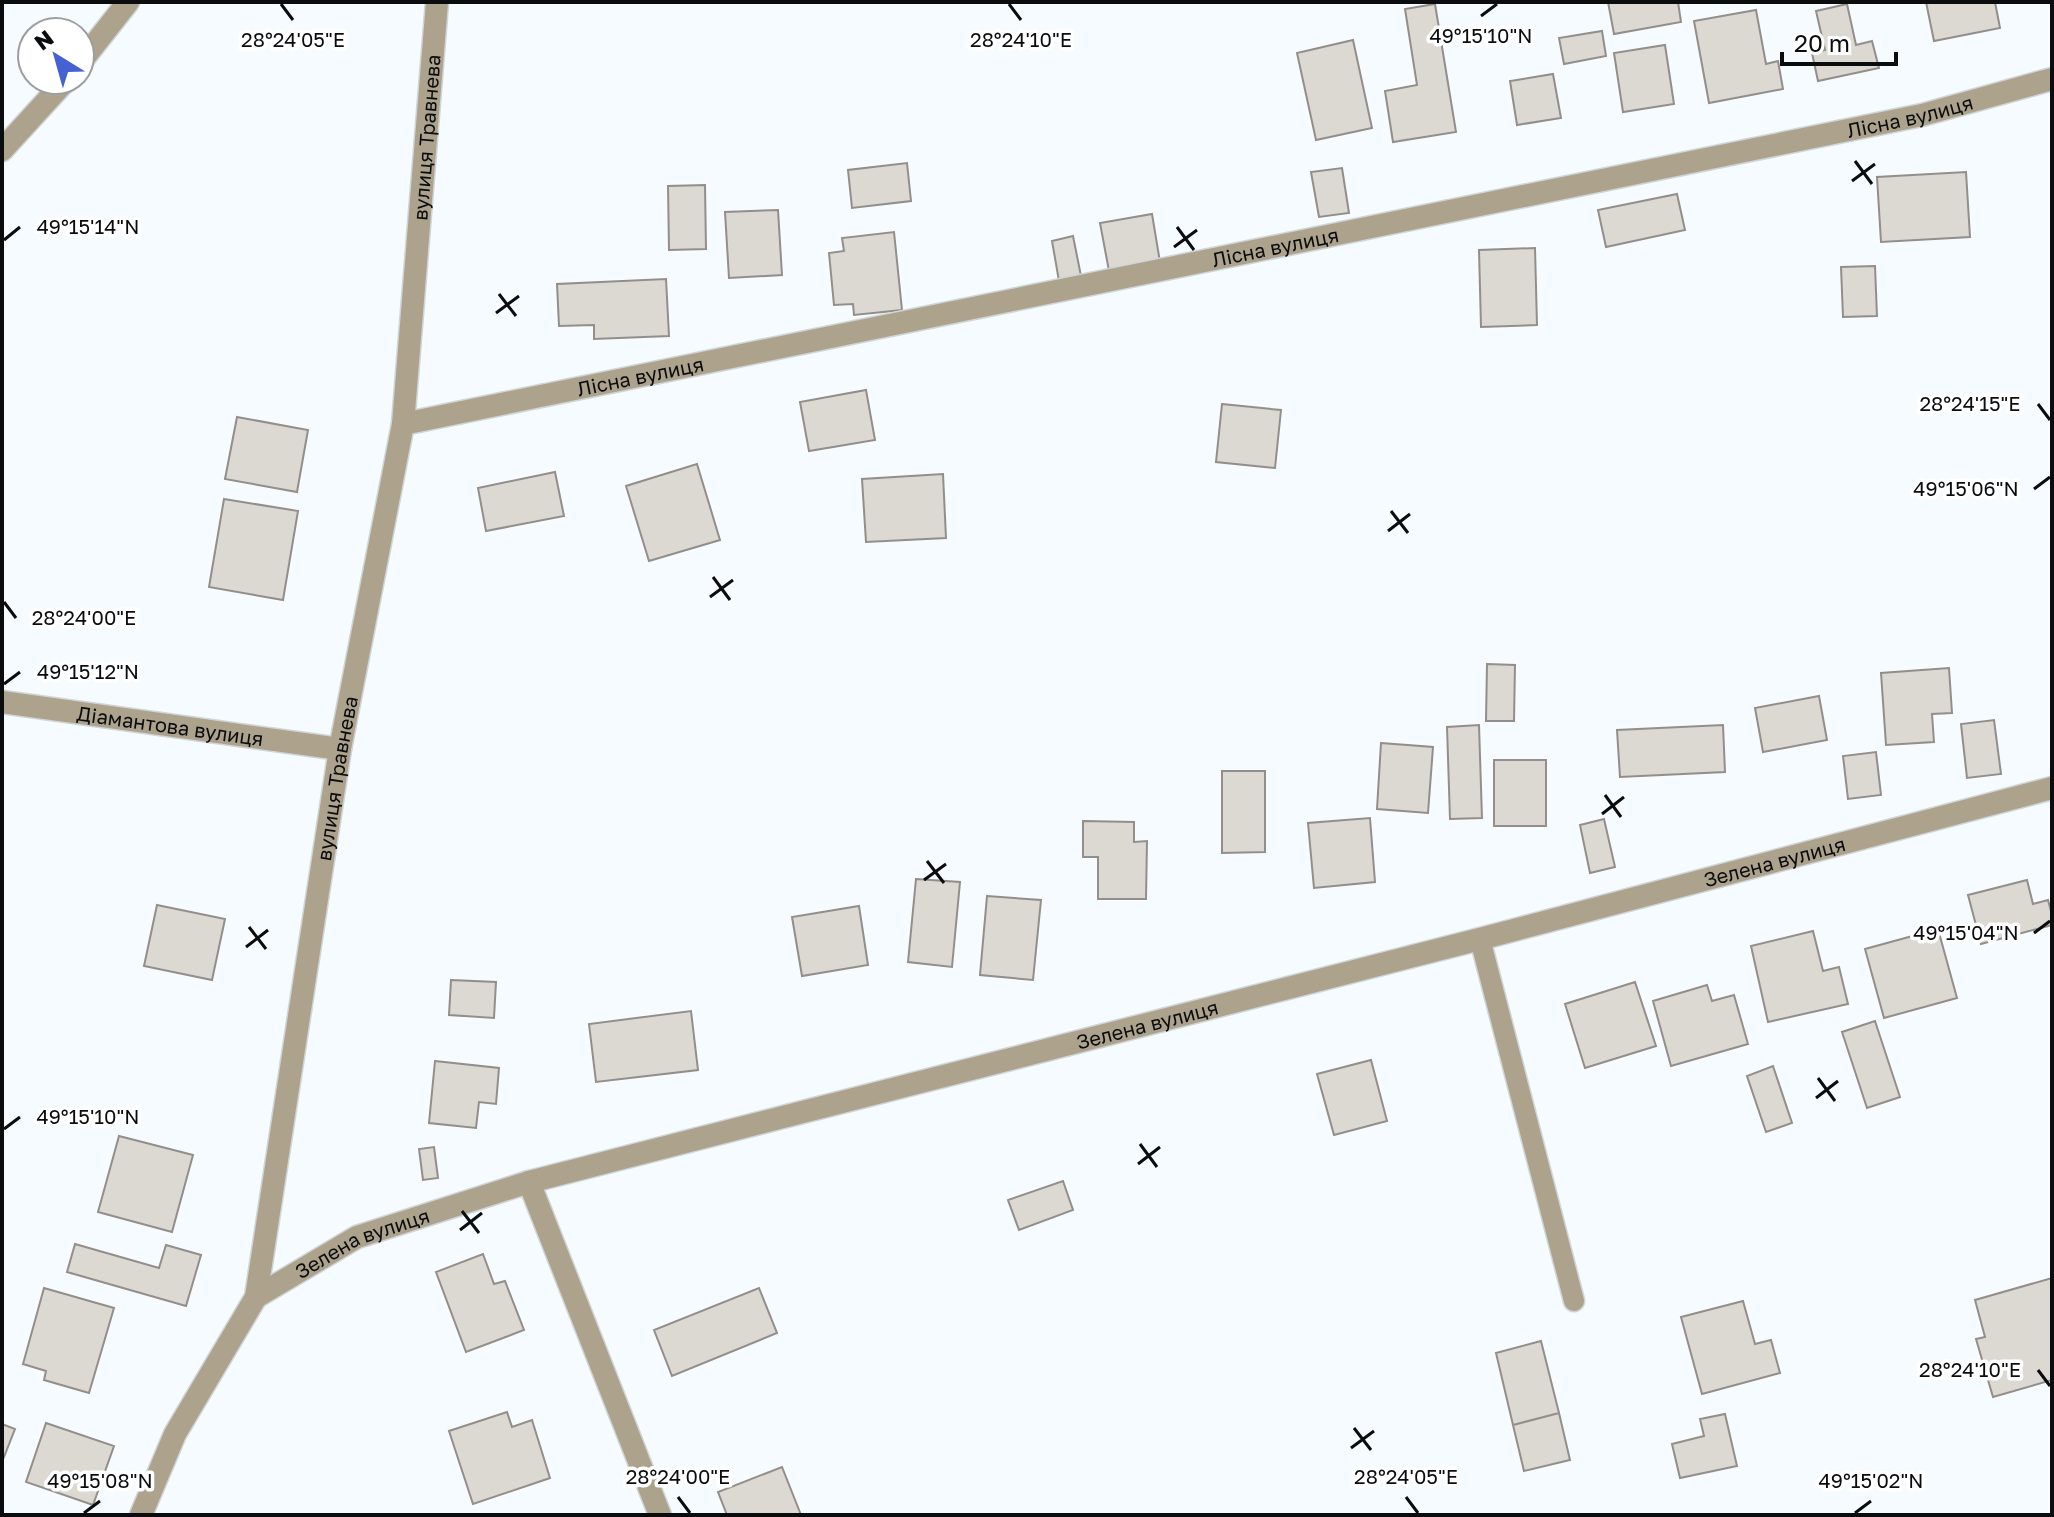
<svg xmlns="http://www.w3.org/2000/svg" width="2054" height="1517" font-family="'Golos Text',sans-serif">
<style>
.building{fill:#dcd8d2;stroke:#938e89;stroke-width:2}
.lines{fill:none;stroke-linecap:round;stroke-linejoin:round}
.service-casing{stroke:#d0d5d8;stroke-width:23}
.minor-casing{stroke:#d0d5d8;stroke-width:25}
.service{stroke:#ada38d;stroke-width:20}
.minor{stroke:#ada38d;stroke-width:22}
.ticks{fill:none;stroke:#0b0c0e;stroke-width:3}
.labels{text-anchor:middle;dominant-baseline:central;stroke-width:7;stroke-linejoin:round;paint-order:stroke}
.street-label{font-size:20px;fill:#0b0c0e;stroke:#fff}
.ticks-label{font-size:20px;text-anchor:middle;fill:#0b0c0e;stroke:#fff;stroke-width:7;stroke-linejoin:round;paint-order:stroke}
</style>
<rect width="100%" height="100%" fill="#f6fbff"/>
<!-- building -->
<path class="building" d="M1608,2H1678L1681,22L1614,34Z
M1926,2H1995L2000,28L1934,41Z
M1435,4L1456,132L1393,142L1385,91L1417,85L1405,9Z
M1847,4L1856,45L1872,41L1879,68L1818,81L1812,53L1825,50L1816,11Z
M1756,10L1766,64L1778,61L1783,89L1709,103L1694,21Z
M1602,31L1606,56L1564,64L1559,38Z
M1353,40L1372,128L1316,140L1297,53Z
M1665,45L1674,104L1623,112L1614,53Z
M1553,74L1561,118L1517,125L1510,81Z
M907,163L911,201L852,208L848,170Z
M1342,168L1349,213L1319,217L1311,172Z
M1966,172L1970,237L1881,242L1877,177Z
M705,185L706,249L669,250L668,186Z
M1677,194L1685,230L1606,247L1598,210Z
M778,210L782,275L729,278L725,212Z
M1152,214L1160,262L1109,271L1100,223Z
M894,232L902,310L854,315L853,304L834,305L829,253L844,251L842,238Z
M1073,236L1081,276L1059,281L1052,241Z
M1535,248L1537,325L1481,327L1479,250Z
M1875,266L1877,316L1843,317L1841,267Z
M666,279L669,336L594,339V325L559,326L557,284Z
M866,390L875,440L809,451L800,402Z
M1222,404L1281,410L1275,468L1216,462Z
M237,417L308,430L297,492L225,479Z
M697,464L720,540L649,561L626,486Z
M555,472L564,516L486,531L478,488Z
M943,474L946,538L866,542L862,479Z
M224,499L298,511L283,600L209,587Z
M1487,664L1515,665L1514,721H1486Z
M1949,668L1952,713L1932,714L1934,742L1886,745L1881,673Z
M1819,696L1827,740L1763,752L1755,708Z
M1994,720L2001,774L1967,778L1961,724Z
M1479,725L1482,818L1450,819L1447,727Z
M1723,725L1725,772L1620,777L1617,730Z
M1381,743L1433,747L1428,813L1377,809Z
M1876,752L1881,795L1848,799L1843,756Z
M1494,760H1546V826H1494Z
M1222,771H1265V852L1222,853Z
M1370,818L1375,882L1314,888L1308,823Z
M1604,819L1615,867L1590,873L1580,825Z
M1083,821L1134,822V842L1147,841L1146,899H1098V857H1083Z
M916,879L960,882L952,967L908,962Z
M2027,880L2033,904L2048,900L2052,915V925L1981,944L1968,895Z
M987,896L1041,900L1033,980L980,975Z
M157,905L225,919L212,980L144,966Z
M859,906L868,965L802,976L792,917Z
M1938,929L1957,998L1884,1018L1865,949Z
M1813,931L1823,971L1839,967L1848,1004L1768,1022L1751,946Z
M451,980L496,982L494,1018L449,1015Z
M1635,982L1656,1046L1585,1068L1565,1004Z
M1707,985L1712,1001L1734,995L1748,1044L1671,1066L1653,1001Z
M691,1011L698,1070L596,1082L589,1024Z
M1875,1021L1900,1097L1867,1108L1842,1032Z
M1371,1060L1387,1121L1334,1135L1317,1074Z
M435,1061L499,1068L496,1104L479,1102L476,1128L429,1123Z
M1773,1066L1792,1123L1766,1132L1747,1076Z
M119,1136L193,1155L172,1232L98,1212Z
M434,1147L438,1178L423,1180L419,1149Z
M1063,1181L1073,1210L1019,1230L1008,1200Z
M75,1244L159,1268L166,1245L201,1255L186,1306L67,1272Z
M483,1254L494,1284L505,1281L524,1330L466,1352L436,1272Z
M2052,1278V1380L1993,1397L1976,1339L1985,1337L1975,1300Z
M44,1288L114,1308L89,1393L44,1380L46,1371L23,1364Z
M759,1288L777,1333L672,1376L654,1330Z
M1743,1301L1755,1344L1771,1340L1780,1373L1702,1394L1681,1317Z
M1541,1341L1559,1413L1513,1425L1496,1353Z
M507,1412L512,1427L532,1420L550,1478L473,1504L449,1431Z
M1559,1413L1570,1460L1524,1471L1513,1425Z
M1725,1414L1737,1466L1680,1478L1672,1444L1704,1436L1700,1419Z
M46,1423L114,1446L93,1505L26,1482Z
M2,1424L15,1429L2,1462Z
M782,1467L801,1515H727L718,1492Z"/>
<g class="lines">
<defs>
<path id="service" d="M1480,939L1574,1301"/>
<g id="minor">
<path d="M80,63L128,2"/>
<path d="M2,150L66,80"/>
<path id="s1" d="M403,424L1922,115L2052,79"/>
<path id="s2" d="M2,702L340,749"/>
<path d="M529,1182L660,1515"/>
<path id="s3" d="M256,1297L357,1237L529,1182L1480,939L2052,788"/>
<path id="s4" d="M141,1515L175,1434L256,1297L340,749L403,424L437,2"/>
</g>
</defs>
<!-- service casing -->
<use href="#service" class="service-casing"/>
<!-- minor casing -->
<use href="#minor" class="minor-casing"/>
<!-- service -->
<use href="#service" class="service"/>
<!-- minor -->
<use href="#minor" class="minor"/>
</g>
<!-- ticks -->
<path class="ticks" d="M281,4L293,20M1009,4L1021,20M1481,16L1497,4M1855,161L1872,184M1852,181L1875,164M1177,227L1194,250M4,240L20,227M1174,247L1197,230M499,294L516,316M496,313L519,296M2038,404L2050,420M2034,489L2050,477M1391,511L1408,533M1388,531L1410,514M713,577L730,600M710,597L733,580M4,602L16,618M4,684L20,672M1605,795L1621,817M1602,814L1624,797M927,861L944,883M924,880L946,864M249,927L266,949M2034,933L2050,921M246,947L268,930M1818,1078L1835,1101M1816,1098L1838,1081M4,1129L20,1117M1140,1144L1157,1167M1138,1164L1160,1147M462,1211L479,1233M460,1230L482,1213M2038,1370L2050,1386M1354,1428L1371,1450M1351,1448L1374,1431M678,1497L690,1513M1406,1497L1418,1513M84,1513L100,1501M1855,1513L1871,1501"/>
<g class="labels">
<!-- street labels -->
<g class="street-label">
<text stroke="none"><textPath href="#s1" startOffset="1538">Лісна вулиця</textPath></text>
<text stroke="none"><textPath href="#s4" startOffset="1420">вулиця Травнева</textPath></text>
<text stroke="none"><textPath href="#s1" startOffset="890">Лісна вулиця</textPath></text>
<text stroke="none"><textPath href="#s1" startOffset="242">Лісна вулиця</textPath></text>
<text stroke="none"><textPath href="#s2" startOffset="170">Діамантова вулиця</textPath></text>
<text stroke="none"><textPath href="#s4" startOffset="772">вулиця Травнева</textPath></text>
<text stroke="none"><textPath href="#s3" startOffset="1584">Зелена вулиця</textPath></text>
<text stroke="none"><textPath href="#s3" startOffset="936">Зелена вулиця</textPath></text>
<text stroke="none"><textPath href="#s3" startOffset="120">Зелена вулиця</textPath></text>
</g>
</g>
<g class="ticks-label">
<text x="1481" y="43">49°15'10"N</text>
<text x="293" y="47">28°24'05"E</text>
<text x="1021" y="47">28°24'10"E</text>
<text x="88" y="234">49°15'14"N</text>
<text x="1970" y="411">28°24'15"E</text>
<text x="1966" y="496">49°15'06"N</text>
<text x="84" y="625">28°24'00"E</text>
<text x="88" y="679">49°15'12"N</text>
<text x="1966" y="940">49°15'04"N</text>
<text x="88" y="1124">49°15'10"N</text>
<text x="1970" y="1377">28°24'10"E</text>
<text x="678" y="1484">28°24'00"E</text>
<text x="1406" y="1484">28°24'05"E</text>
<text x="100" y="1488">49°15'08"N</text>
<text x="1871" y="1488">49°15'02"N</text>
</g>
<!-- border -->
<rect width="2054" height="1517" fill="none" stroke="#0b0c0e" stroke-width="8"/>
<!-- north arrow -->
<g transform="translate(56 56) rotate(323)"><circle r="38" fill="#ffffff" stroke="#9d9e9f" stroke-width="2"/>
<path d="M0-6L14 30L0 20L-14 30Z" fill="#4561d4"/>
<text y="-12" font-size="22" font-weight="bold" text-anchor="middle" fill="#0b0c0e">N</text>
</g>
<!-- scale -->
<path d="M1782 52v12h114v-12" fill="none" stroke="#0b0c0e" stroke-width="4"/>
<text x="1794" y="52" font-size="24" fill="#0b0c0e" stroke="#ffffff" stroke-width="6" paint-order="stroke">20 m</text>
</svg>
